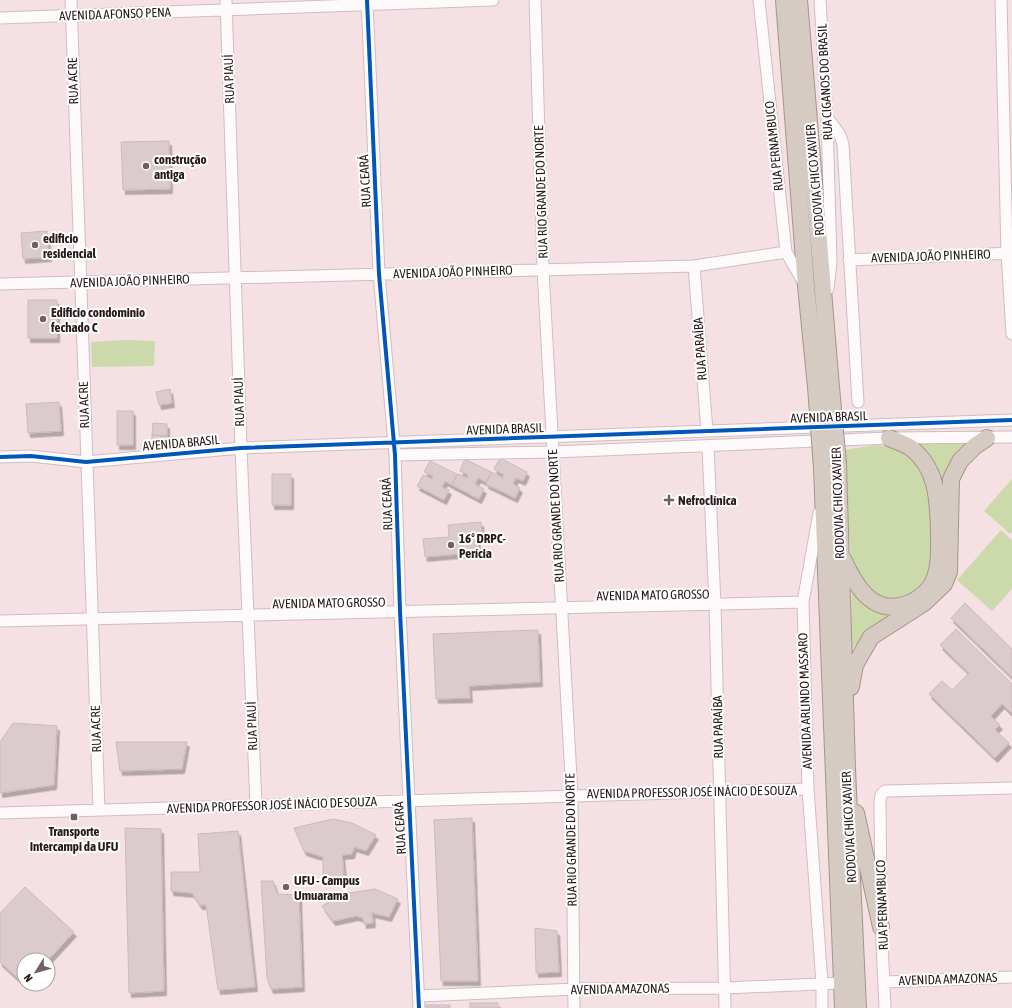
<svg xmlns="http://www.w3.org/2000/svg" width="1012" height="1008" font-family="'Asap Condensed',sans-serif">
<style>
.green{fill:#ccd9ab}
.building{fill:#dccbcd;stroke:#cbbabc;filter:url(#shadow)}
.lines{fill:none;stroke-linecap:round;stroke-linejoin:round}
.minor-casing{stroke:#cebec0;stroke-width:13}
.highway-casing{stroke:#a6958c;stroke-width:18}
.minor{stroke:#fefafb;stroke-width:11}
.highway{stroke:#d5cbc2;stroke-width:16}
.highway-bridge-casing{stroke:#a6958c;stroke-width:18;stroke-linecap:butt}
.highway-bridge{stroke:#d5cbc2;stroke-width:16}
.cycleway-casing{stroke:#fff;stroke-width:6}
.cycleway{stroke:#0057b8;stroke-width:4}
.poi-dot{fill:#706062;stroke:#fff;stroke-width:1.5}
.labels{text-anchor:middle;dominant-baseline:central;stroke-width:4;stroke-linejoin:round;paint-order:stroke}
.street-label{font-size:13px;fill:#291a1c;stroke:#fff}
.poi-label{font-size:13px;font-weight:bold;fill:#291a1c;stroke:#fff;text-anchor:start}
</style>
<defs>
<filter id="shadow"><feDropShadow dx="2.5" dy="4.5" stdDeviation="0" flood-color="#0004"/></filter>
</defs>
<rect width="100%" height="100%" fill="#f5e1e4"/>
<!-- green -->
<path class="green" d="M126,340L155,341L154,366L92,367L91,342Z
M975,441C939,469 946,500 948,540C948,551 948,564 945,573C934,602 901,613 877,627C867,634 858,642 850,651L852,586C861,597 873,609 888,613C908,617 936,587 941,569C946,551 947,499 940,481C936,467 923,452 911,443Z
M876,445L903,448L930,480L932,565L922,588L902,600L886,598L867,589L851,560L843,450Z
M1012,479V532L1010,534L984,511Z
M1001,530L1012,540V589L992,611L957,580Z"/>
<!-- building -->
<path class="building" d="M169,141L170,189L123,190L121,142Z
M47,231L49,257L23,259L21,233Z
M28,300H57V338H28Z
M170,389L172,403L159,405L156,392Z
M59,402L61,431L28,433L26,404Z
M117,411H133V445H117Z
M153,423L167,424V436L152,435Z
M152,435L167,436L166,446L152,445Z
M500,458L527,472L523,481L516,478L513,484L520,488L515,498L486,484L492,472L502,478L504,475L494,469Z
M465,459L491,472L486,482L478,478L475,484L484,489L479,499L452,485L458,474L467,478L468,475L460,471Z
M430,461L457,474L452,485L445,481L442,487L449,490L444,500L417,486L423,475L432,479L433,476L424,472Z
M272,474H291V505H272Z
M481,522L482,535H477L479,552L425,557L423,539L449,537L448,525Z
M965,603L1012,649V677L951,618Z
M956,629L1012,684V714L1002,704L991,716L1000,725L995,730L1009,743L995,758L929,694L942,681L952,690L969,673L940,645Z
M538,630L540,682L469,686L470,698L436,699L433,634Z
M13,723L57,726L54,785L0,793V742Z
M116,742H187L182,769L120,771Z
M472,818L478,981H441L434,820Z
M333,819L352,823L376,835L366,851L354,847L352,854L342,855L344,876L323,878V857L304,851L294,828Z
M125,828L161,829L164,991L129,993Z
M238,831L255,987L218,990L206,905H200L192,893L171,891V872H200L198,834Z
M261,881H273L277,894L299,895L302,987L271,989L267,978Z
M25,887L74,932L48,960H24V984L0,962V913Z
M375,889L398,899L389,917L372,913L373,923L364,924L363,918L356,916L333,921L322,906L343,894Z
M535,928L557,931L559,972L536,973Z
M470,1003H498V1008H470Z
M424,1005H450V1008H424Z"/>
<g class="lines">
<defs>
<path id="minor" d="M71,0L99,810
M226,0L241,448L256,805
M367,0L379,274L395,455L400,611L419,1008
M535,0L543,270L572,796L574,1008
M759,0L786,252L804,283
M820,0L827,117L831,262L828,289
M1001,0L1007,253L1012,334
M0,18L493,0
M827,117L840,135L843,144L858,402
M849,260L1012,253
M694,266L707,431
M0,284L694,266L786,252
M708,446L715,604L725,1008
M395,455L554,452L889,438L1012,437
M0,457L31,456L86,462L241,448L1012,420
M819,513L803,602L808,789L822,983V1008
M0,621L803,602
M0,813L808,789
M881,902L880,802L881,795L885,791L1012,788
M881,921L885,1008
M885,982L1012,977
M419,996L575,989L725,988L842,983"/>
<path id="highway" d="M784,0L806,286L816,387
M799,0L831,387
M838,464L847,769L858,1008
M822,468L843,1008
M843,559C856,587 874,618 910,603C920,598 930,590 934,580C940,566 939,547 939,532C938,501 938,469 911,448C905,444 896,441 889,438
M851,687L855,665L871,637L924,603L944,584L949,572L951,479L960,461L975,446L987,438
M856,813L881,927"/>
</defs>
<!-- minor casing -->
<use href="#minor" class="minor-casing"/>
<!-- highway casing -->
<use href="#highway" class="highway-casing"/>
<!-- minor -->
<use href="#minor" class="minor"/>
<!-- highway -->
<use href="#highway" class="highway"/>
<defs>
<path id="highway-bridge" d="M816,387L822,468
M831,387L838,464"/>
</defs>
<!-- highway-bridge casing -->
<use href="#highway-bridge" class="highway-bridge-casing"/>
<!-- highway-bridge -->
<use href="#highway-bridge" class="highway-bridge"/>
<defs>
<path id="cycleway" d="M367,0L379,274L395,455L400,611L419,1008
M0,457L31,456L86,462L241,448L1012,420"/>
</defs>
<!-- cycleway casing -->
<use href="#cycleway" class="cycleway-casing"/>
<!-- cycleway -->
<use href="#cycleway" class="cycleway"/>
</g>
<!-- markers -->
<g class="poi-dot">
<circle cx="146" cy="166" r="4"/>
<circle cx="35" cy="245" r="4"/>
<circle cx="43" cy="319" r="4"/>
<path d="M667 494h4v4h4v4h-4v4h-4v-4h-4v-4h4z"/>
<circle cx="451" cy="545" r="4"/>
<rect x="70" y="813" width="8" height="8" rx="2"/>
<circle cx="286" cy="887" r="4"/>
</g>
<g class="labels">
<!-- street labels -->
<g class="street-label">
<text transform="translate(115 14) rotate(-2)">AVENIDA AFONSO PENA</text>
<text transform="translate(229 79) rotate(-92)">RUA PIAUÍ</text>
<text transform="translate(73 81) rotate(-92)">RUA ACRE</text>
<text transform="translate(825 82) rotate(-93)">RUA CIGANOS DO BRASIL</text>
<text transform="translate(774 146) rotate(-96)">RUA PERNAMBUCO</text>
<text transform="translate(815 180) rotate(-95)">RODOVIA CHICO XAVIER</text>
<text transform="translate(365 181) rotate(-93)">RUA CEARÁ</text>
<text transform="translate(541 192) rotate(-92)">RUA RIO GRANDE DO NORTE</text>
<text transform="translate(931 256) rotate(-2)">AVENIDA JOÃO PINHEIRO</text>
<text transform="translate(453 272) rotate(-2)">AVENIDA JOÃO PINHEIRO</text>
<text transform="translate(130 281) rotate(-2)">AVENIDA JOÃO PINHEIRO</text>
<text transform="translate(700 349) rotate(-94)">RUA PARAÍBA</text>
<text transform="translate(239 402) rotate(-92)">RUA PIAUÍ</text>
<text transform="translate(84 405) rotate(-92)">RUA ACRE</text>
<text transform="translate(829 417) rotate(-2)">AVENIDA BRASIL</text>
<text transform="translate(505 429) rotate(-2)">AVENIDA BRASIL</text>
<text transform="translate(181 443) rotate(-5)">AVENIDA BRASIL</text>
<text transform="translate(838 503) rotate(-92)">RODOVIA CHICO XAVIER</text>
<text transform="translate(387 504) rotate(-92)">RUA CEARÁ</text>
<text transform="translate(556 516) rotate(-93)">RUA RIO GRANDE DO NORTE</text>
<text transform="translate(653 595) rotate(-1)">AVENIDA MATO GROSSO</text>
<text transform="translate(329 603) rotate(-1)">AVENIDA MATO GROSSO</text>
<text transform="translate(805 701) rotate(-92)">AVENIDA ARLINDO MASSARO</text>
<text transform="translate(252 726) rotate(-92)">RUA PIAUÍ</text>
<text transform="translate(718 727) rotate(-91)">RUA PARAÍBA</text>
<text transform="translate(96 729) rotate(-92)">RUA ACRE</text>
<text transform="translate(692 792) rotate(-1)">AVENIDA PROFESSOR JOSÉ INÁCIO DE SOUZA</text>
<text transform="translate(272 805) rotate(-2)">AVENIDA PROFESSOR JOSÉ INÁCIO DE SOUZA</text>
<text transform="translate(849 827) rotate(-93)">RODOVIA CHICO XAVIER</text>
<text transform="translate(400 828) rotate(-93)">RUA CEARÁ</text>
<text transform="translate(571 840) rotate(-91)">RUA RIO GRANDE DO NORTE</text>
<text transform="translate(882 905) rotate(-92)">RUA PERNAMBUCO</text>
<text transform="translate(948 979) rotate(-2)">AVENIDA AMAZONAS</text>
<text transform="translate(620 989) rotate(-1)">AVENIDA AMAZONAS</text>
</g>
<!-- poi labels -->
<g class="poi-label">
<text x="154" y="159">construção<tspan x="154" dy="15">antiga</tspan></text>
<text x="43" y="238">edificio<tspan x="43" dy="15">residencial</tspan></text>
<text x="51" y="312">Edificio condominio<tspan x="51" dy="15">fechado C</tspan></text>
<text x="678" y="500">Nefroclínica</text>
<text x="459" y="538">16° DRPC-<tspan x="459" dy="15">Perícia</tspan></text>
<text x="74" y="831" text-anchor="middle">Transporte<tspan x="74" dy="15">Intercampi da UFU</tspan></text>
<text x="294" y="880">UFU - Campus<tspan x="294" dy="15">Umuarama</tspan></text>
</g>
</g>
<!-- north arrow -->
<g transform="translate(36 972) rotate(233)"><circle r="19" fill="#ffffff" stroke="#a9a3a4"/>
<path d="M0-3L7 15L0 10L-7 15Z" fill="#706062"/>
<text y="-6" font-size="11" font-weight="bold" text-anchor="middle" fill="#291a1c">N</text>
</g>
</svg>
